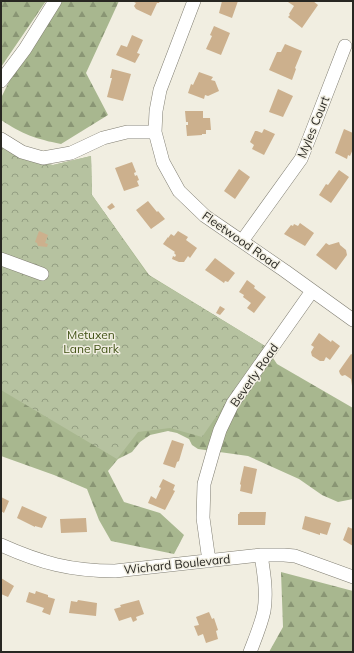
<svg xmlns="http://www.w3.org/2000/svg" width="354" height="653" font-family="Mulish,sans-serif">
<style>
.forest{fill:url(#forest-firs)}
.park{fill:url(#park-crowns)}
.building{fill:#ccb08d}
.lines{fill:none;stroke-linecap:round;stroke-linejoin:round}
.minor-casing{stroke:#807e72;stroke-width:14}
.minor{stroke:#fff;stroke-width:13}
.labels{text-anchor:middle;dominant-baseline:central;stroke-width:3;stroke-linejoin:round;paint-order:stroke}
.street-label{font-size:12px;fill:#282722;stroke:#f1eee1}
.park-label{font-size:12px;fill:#435418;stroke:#f1eee1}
</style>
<defs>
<pattern id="forest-firs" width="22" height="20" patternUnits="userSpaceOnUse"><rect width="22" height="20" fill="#a8b78f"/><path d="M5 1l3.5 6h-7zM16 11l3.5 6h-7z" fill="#899574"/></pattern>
<pattern id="park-crowns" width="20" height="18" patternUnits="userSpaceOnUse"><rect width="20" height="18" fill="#b6c2a0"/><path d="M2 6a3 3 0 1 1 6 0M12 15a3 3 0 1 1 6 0" fill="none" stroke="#949e82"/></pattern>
</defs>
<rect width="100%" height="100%" fill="#f1eee1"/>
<!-- forest -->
<path class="forest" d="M1,1H46L1,67Z
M55,1H119L86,73L108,115L61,144C36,139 22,134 1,120V98L25,49Z
M1,146L25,160L53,165L91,156L92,195L149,275L265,346L277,364L353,408V499L338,502L322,495L299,479L248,456L198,449L192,445L189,439L177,433L168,431L150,435L140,442L132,452L118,459L108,471L124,502L160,513L184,535L174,554L111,541L99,520L87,489L54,475L1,456Z
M281,572L353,591V652H269L283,627Z"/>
<!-- park -->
<path class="park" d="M1,146L25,160L53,165L91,156L92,195L148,275L265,346L202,437L170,428L138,432L117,459L1,390Z"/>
<!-- building -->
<path class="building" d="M132,1H160L159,3H157L151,16L136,9L134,6L136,3Z
M222,1H238L232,18L219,13Z
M289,1H313L318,5L302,28L288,17L290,15L289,14L294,6L288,2Z
M214,26L230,33L221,55L206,49L212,36L210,35Z
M132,35L143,40L137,53L140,54L135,63L116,55L121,45L127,47Z
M285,44L302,51L295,68L296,69L292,80L269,70L277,52H281Z
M112,69L131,74L123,101L107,97L112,78H110Z
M199,72L213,77L211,80L215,81L219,91L208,96L205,95L204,99L188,93L191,84L193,85Z
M278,89L293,96L283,117L269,112Z
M185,111H203V118H210L211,130H206V134H202V135L187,136L186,125H188V122H186Z
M264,129L275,134L264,155L252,149L254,145L250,142L255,131H257L262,133Z
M344,129L353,133V149L350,156L348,155L347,159L335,153Z
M132,162L136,172L134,173L135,176L137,175L139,180L137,181L139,186L124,191L115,168Z
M239,169L250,177L235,199L224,191Z
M339,170L349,177L331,203L319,195L326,184L328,185Z
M148,201L157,212L158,211L165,219L151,229L136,210Z
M112,203L115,207L110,210L107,207Z
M300,223L314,233L305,246L284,234L291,225L293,226L294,224L298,226Z
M39,231L48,235L45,243L48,244L47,247L38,246L37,243L35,242Z
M178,231L188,237L186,240L197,248L190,258L188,256L184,262H179L172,259L173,256L175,257L176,255L174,253L175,252L163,244L168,237V238L171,234L174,236Z
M339,242L340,245L346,250L347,255L336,270L316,255L326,243L329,245Z
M215,258L235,273L228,282L225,281L224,283L205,270Z
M247,280L255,286L254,288L266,297L254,313L247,308L251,303L243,297L244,295L239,292Z
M220,306L225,309L220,315L216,313Z
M319,333L331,342L332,340L340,346L330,360L326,357L324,361H320L312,356L311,352L314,347L311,345Z
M351,354L353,355L352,386L351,379L345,375L342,376L340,374L339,371Z
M172,440L184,444L179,461L177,462L175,468L163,464Z
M244,466L257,469L252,494L240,491L241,485L240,484Z
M163,479L175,485L173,490L175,491L165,510L148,503L151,496L156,499L161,488L159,487Z
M1,497L9,501L4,513L1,511Z
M22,506L47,517L42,528L35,526V527L17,518Z
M240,512H266L265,525H238V514H239Z
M305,516L331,523L327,535L320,533V535L302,529Z
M86,518L87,532L61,533L60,519Z
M348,527L353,529V546L343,540Z
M1,578L14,586L8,597L1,594Z
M36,591L48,595V597L55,599L50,615L42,612L44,608L26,602L29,592L35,594Z
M78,600L97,603L96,616L69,613L71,601L77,602Z
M139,600L144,614L136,617L137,620L133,622L131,617L119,621L114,609L121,607L120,605Z
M209,612L212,619L214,618L218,630L216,631L218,639L206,643L203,634L198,636L194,626L199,625L196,617Z"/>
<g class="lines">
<defs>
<path id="minor" d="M194,1L160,90L156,111L155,132L163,162L179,191L205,216L285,271L353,320
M1,81L25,49L55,1
M1,139L22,152L43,158L71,153L103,138L127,132H155
M242,241L301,159L309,139L345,46
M1,259L42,274
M1,545C41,563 71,571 115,571L261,555H284L295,556L353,577
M209,561L203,518L204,484L214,449L220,430L233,403L312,291
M250,652C255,639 261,625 264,611C267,592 264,574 261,555"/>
</defs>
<!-- minor casing -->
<use href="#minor" class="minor-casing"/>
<!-- minor -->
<use href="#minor" class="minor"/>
</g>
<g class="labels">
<!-- street labels -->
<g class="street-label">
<text transform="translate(313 127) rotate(-68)">Myles Court</text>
<text transform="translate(241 240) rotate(35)">Fleetwood Road</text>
<text transform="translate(254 375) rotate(-55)">Beverly Road</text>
<text transform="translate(177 564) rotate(-6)">Wichard Boulevard</text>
</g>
<!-- park labels -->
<g class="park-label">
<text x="91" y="334">Metuxen<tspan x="91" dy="14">Lane Park</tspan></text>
</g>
</g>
<!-- border -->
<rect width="354" height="653" fill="none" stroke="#282722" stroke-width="4"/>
</svg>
